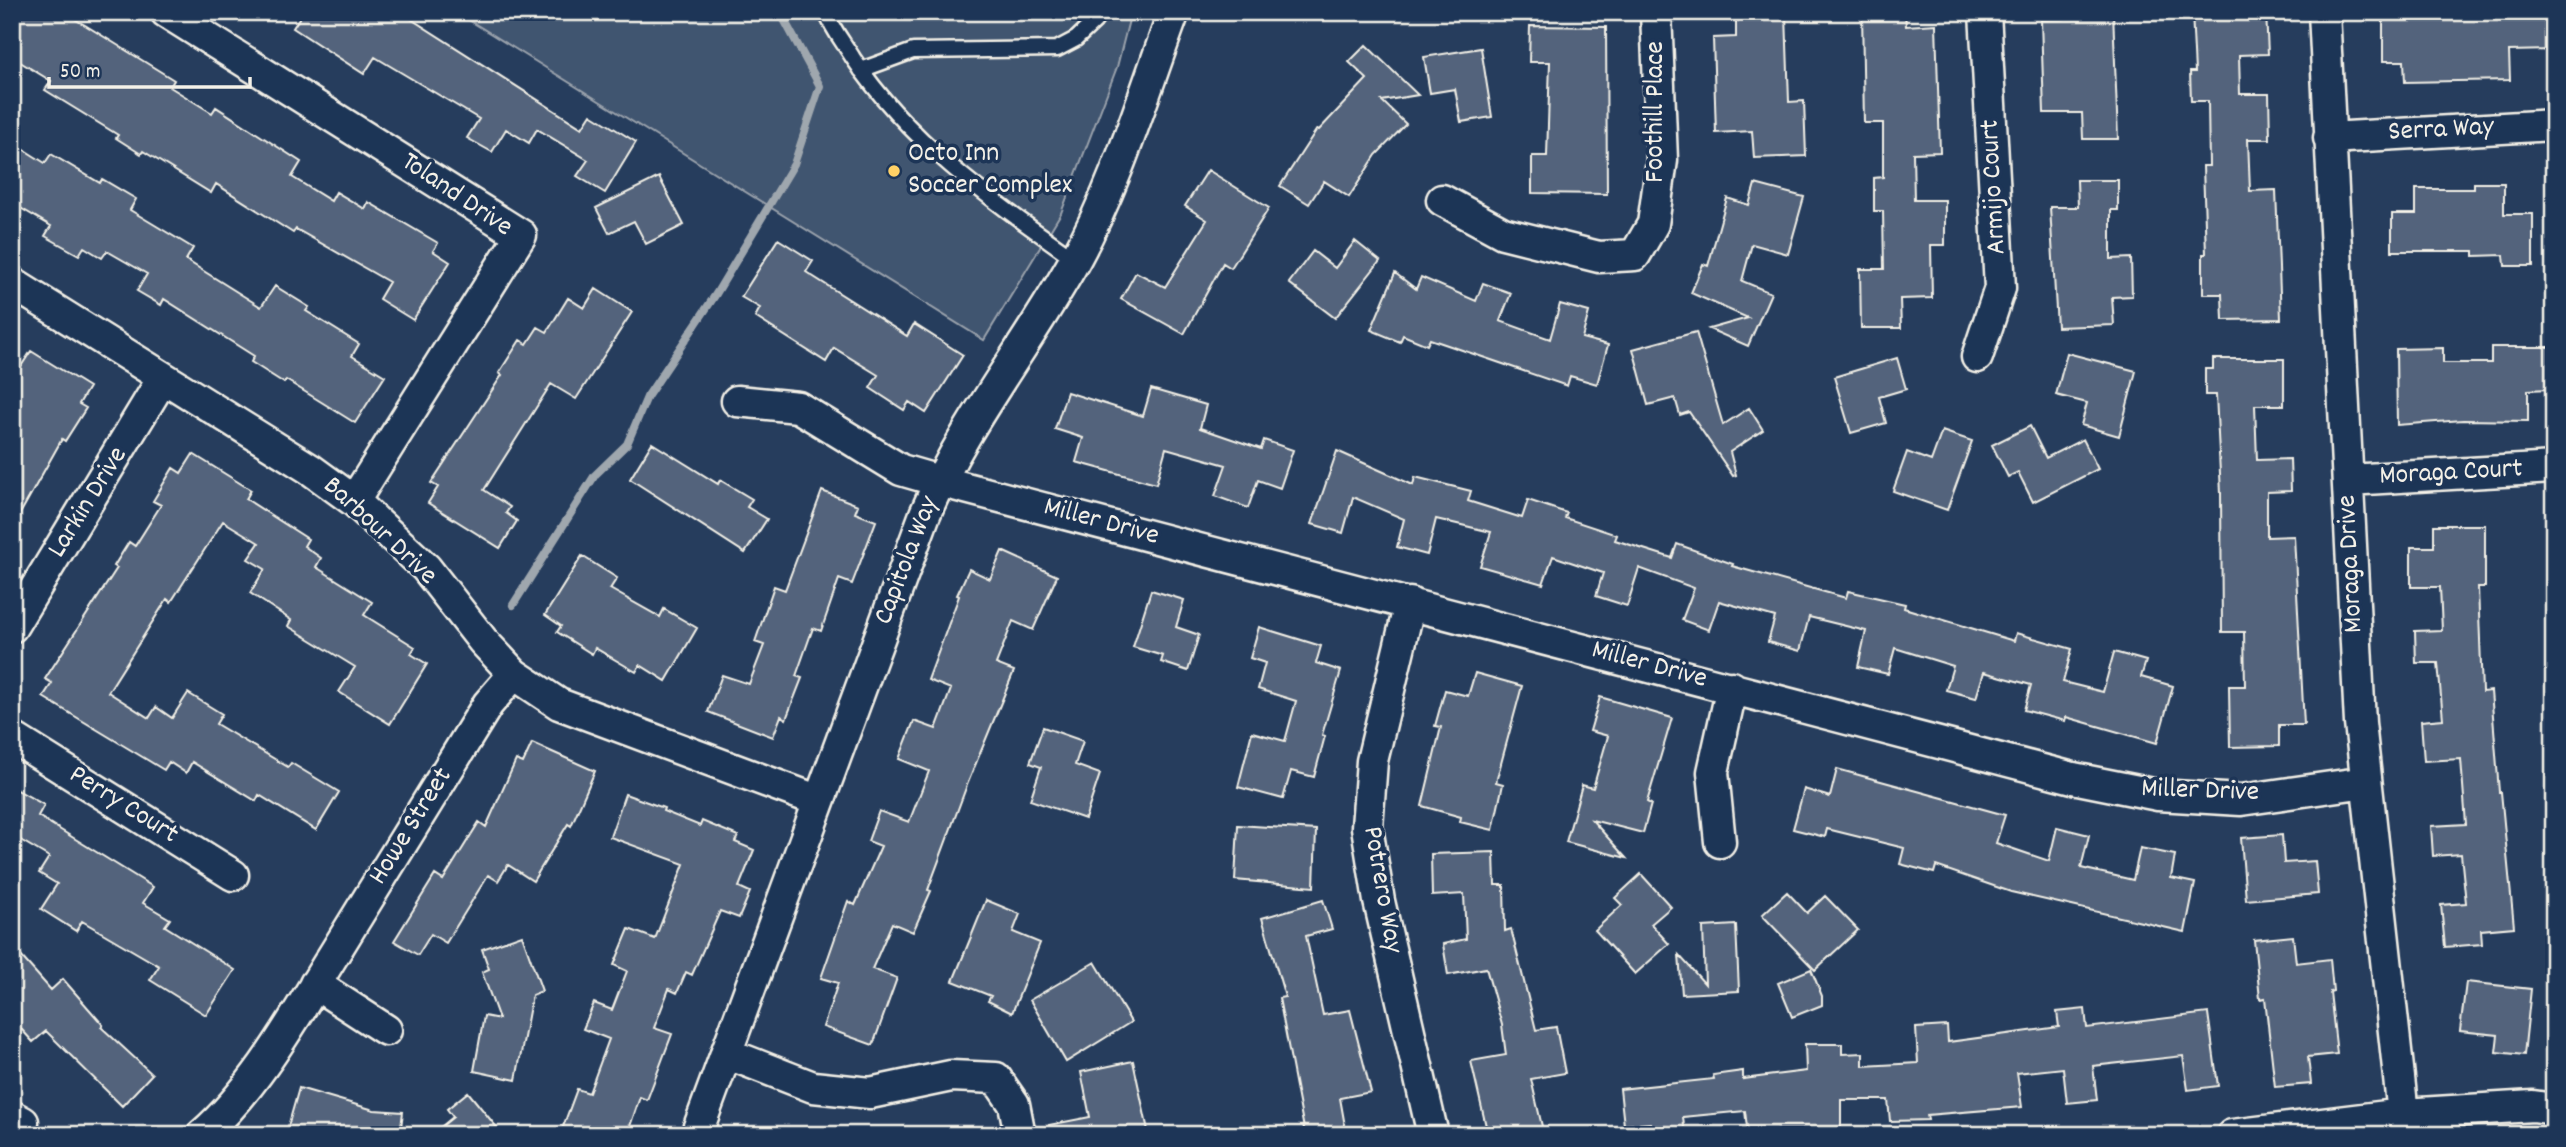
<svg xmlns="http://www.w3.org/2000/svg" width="2566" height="1147" font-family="Dekko,sans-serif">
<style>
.grass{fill:#40546f;stroke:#9aa2ac;stroke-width:2}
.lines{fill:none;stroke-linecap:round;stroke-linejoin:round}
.stream{stroke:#9fa7ae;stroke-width:8}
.building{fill:#52647b;stroke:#f4f1e8;stroke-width:2}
.lane-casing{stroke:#f4f1e8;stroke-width:19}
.street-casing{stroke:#f4f1e8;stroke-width:35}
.lane{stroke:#1d3557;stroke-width:14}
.street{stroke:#1d3557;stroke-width:30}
.poi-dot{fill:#ffd166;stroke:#1d3557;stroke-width:2.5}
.labels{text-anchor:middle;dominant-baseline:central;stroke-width:7;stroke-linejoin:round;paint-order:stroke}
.street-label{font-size:28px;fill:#f4f1e8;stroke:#1d3557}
.poi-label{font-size:28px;fill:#f4f1e8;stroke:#1d3557;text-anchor:start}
</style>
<rect width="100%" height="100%" fill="#263d5d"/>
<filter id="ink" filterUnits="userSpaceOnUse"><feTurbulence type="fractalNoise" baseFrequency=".0143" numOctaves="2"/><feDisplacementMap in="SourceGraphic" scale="14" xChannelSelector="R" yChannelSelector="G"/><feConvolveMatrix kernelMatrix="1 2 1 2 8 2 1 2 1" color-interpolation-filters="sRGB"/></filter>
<g filter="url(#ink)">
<!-- grass -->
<path class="grass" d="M456,12H1131L1117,67L1061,213L984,340Z"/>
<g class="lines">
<!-- stream -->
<path class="stream" d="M513,605L595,475L627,444L647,397L716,294L794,164L820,86L780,12"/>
</g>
<!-- building -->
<path class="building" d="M12,12H62L85,25L174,80L170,87L212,113L216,107L301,162L292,177L331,201L336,192L365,209L368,202L438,243L433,251L450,262L413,320L379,299L389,282L296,229L293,233L216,184L211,193L143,151L141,154L116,138L118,135L45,90L51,81L12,57Z
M303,12H400L582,128L591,114L636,142L605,193L577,176L588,160L537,129L529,143L506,129L492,152L467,138L479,119L375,57L364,74L293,28Z
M1862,12H1905L1906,26L1936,24L1940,152L1913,153L1914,200H1945V245H1931L1932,298L1900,299L1901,328H1861L1860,269H1884L1883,211H1874V178L1883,177V123H1864Z
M2063,12H2113L2118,139H2083L2082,113H2044L2041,20L2064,19Z
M2192,12H2266L2268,54L2239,55L2240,94H2269L2270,139H2248L2250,191L2276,190L2281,319L2223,320L2222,294H2203V254H2206L2203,166H2209L2208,101H2191L2190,72H2195Z
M2383,12H2443L2444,16L2554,14V50L2509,51L2510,80L2405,82L2404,61H2383Z
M1786,14L1789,102L1804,101L1806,156L1754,158L1752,131L1716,133L1713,38L1736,37V16Z
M1530,26L1606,27L1607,194L1532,193V156H1547L1550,62H1529Z
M1366,45L1418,95L1382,101L1406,124L1376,155L1349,197L1324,181L1309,204L1280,186L1317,129L1319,130L1367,79L1349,62Z
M1481,48L1492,117L1461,122L1455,89L1430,93L1424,57Z
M12,142L45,163L51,154L100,183L102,179L136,199L130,210L193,248L186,260L261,307L275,286L309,307L306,311L359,344L352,356L385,376L355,423L286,380L284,383L251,362L254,356L164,299L161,305L137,291L147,274L107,251L102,258L84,247L79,255L45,236L51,226L12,203Z
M1208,170L1269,208L1231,268L1223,263L1184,334L1121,299L1136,272L1165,287L1207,220L1185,206Z
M659,177L684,225L646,244L634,221L609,233L596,208Z
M2077,180H2118V210H2111V259L2131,258L2132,296L2112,297L2114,325L2057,327L2050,207H2078Z
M2474,183H2504V214H2533V266H2505L2504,255L2474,256V251H2392V214H2416V189H2474Z
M1755,184L1804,197L1788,254L1752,244L1742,281L1771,293L1748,346L1709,329L1748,318L1691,293L1703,264L1708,266L1727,198L1749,205Z
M778,239L813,261L806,272L907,336L914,324L963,355L926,413L909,402L904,410L870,388L878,375L834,348L826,362L755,317L760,308L741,297Z
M1355,241L1380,261L1335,318L1289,283L1313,251L1335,268Z
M1395,273L1416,289L1421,277L1476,301L1483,283L1511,293L1500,321L1550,339L1560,304L1589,312L1582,338L1608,345L1597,384L1570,376L1567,386L1430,339L1427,345L1403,335L1400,342L1371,330Z
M596,289L632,312L576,399L551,384L484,490L510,507L506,513L517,521L500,548L428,503L438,487L431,483L502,375L499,373L520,340L527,344L538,327L547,332L568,298L584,308Z
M1696,332L1723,425L1749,408L1763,430L1730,452L1736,475L1733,476L1689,412L1680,415L1675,398L1648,405L1633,349Z
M2491,347H2550V389L2528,390V421L2463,420L2397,425L2396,349L2443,348V363H2491Z
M31,351L89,387L79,404L86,408L65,441L62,439L12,528V380Z
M2067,353L2136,371L2119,436L2081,425L2087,403L2056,395Z
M1897,358L1906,389L1879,397L1886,423L1851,433L1834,377Z
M2213,359H2284V405H2255L2257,460L2290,459L2291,491L2267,492V537L2294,536L2304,725H2279V746L2230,747L2229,686H2245L2244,632H2222L2221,493L2216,395H2205V369H2213Z
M1151,389L1206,405L1200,428L1261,449L1264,440L1293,450L1280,488L1258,480L1248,508L1215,496L1226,465L1166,448L1156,484L1076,462L1083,438L1055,429L1067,392L1143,416Z
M2030,426L2046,458L2083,439L2098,469L2033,502L2018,472L2008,477L1992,445Z
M1942,431L1972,441L1947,510L1893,491L1907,452L1931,461Z
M652,443L718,484L720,480L752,499L747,507L767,519L745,553L630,479Z
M1337,451L1413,485L1415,477L1471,491L1468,501L1522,518L1528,500L1567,513L1565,518L1617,535L1615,540L1672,558L1677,544L1733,564L1732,566L1846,598L1848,591L1905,604L1904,608L2014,641L2016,633L2072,649L2063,682L2103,692L2114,652L2146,661L2141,677L2173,686L2157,743L2066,717L2065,721L2024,710L2031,685L1984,672L1976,698L1946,690L1953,666L1895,648L1888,674L1858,667L1866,631L1809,617L1800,651L1768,642L1775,617L1719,601L1709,630L1682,620L1694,588L1639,568L1627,606L1596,596L1603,573L1553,556L1543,584L1480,566L1491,532L1436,519L1427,555L1397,547L1404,519L1353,497L1343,533L1312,524Z
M193,454L251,490L246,499L308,539L304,546L321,558L316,567L372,602L364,615L415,647L411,654L427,664L390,724L339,692L355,667L288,626L291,620L250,593L265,569L248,559L259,543L223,521L171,602L167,599L108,692L149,718L156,707L172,718L188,693L222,714L216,724L288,767L291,763L339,792L316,830L259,795L256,801L192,762L186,773L169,762L164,770L43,697L52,683L45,679L117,568L114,566L129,542L135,546L161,505L153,501L173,468L181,473Z
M822,491L858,505L855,513L876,521L852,584L839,579L821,631L813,628L796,676L802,678L786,719L781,716L773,737L708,712L722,675L749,684L764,645L755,642L774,586L785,590Z
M2434,525H2485V587H2478L2482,692L2491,691L2499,792H2501L2514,927L2481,930L2482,944L2445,947L2441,905L2466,903L2461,854L2433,856L2431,826L2466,824L2461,759L2424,761L2421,721L2443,719L2438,663H2416L2415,631L2442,630L2440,587H2411V547H2434Z
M1002,551L1057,576L1033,630L1013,621L996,664L1014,671L967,785L928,890L931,891L913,932L892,923L872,969L897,978L873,1045L823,1027L838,983L821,978L848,901L855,905L881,846L868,841L879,811L909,822L929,771L899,759L914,721L936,729L951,689L928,680L959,596L957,595L969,569L990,579Z
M582,556L617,578L610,589L660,617L664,609L697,628L666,681L640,665L636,672L595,648L592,654L557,632L561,626L545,615Z
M1151,590L1184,600L1176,627L1199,635L1188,671L1161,662L1163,656L1133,647Z
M1259,627L1321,646L1316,663L1341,671L1322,735L1325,736L1314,777L1291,771L1283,799L1238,787L1252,732L1285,741L1296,701L1258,689L1265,663L1250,658Z
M1475,673L1522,686L1496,782L1503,784L1493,830L1460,822L1461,817L1422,806L1441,727L1435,726L1445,690L1468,696Z
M1600,697L1672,718L1647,802L1651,804L1643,833L1592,820L1626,858L1566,842L1582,785L1593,788L1608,736L1590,731Z
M1043,727L1083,741L1075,765L1100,774L1085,819L1030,800L1041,767L1030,763Z
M532,743L595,771L571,826L568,824L533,881L508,865L498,881L488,875L446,943L431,934L418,955L394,941L435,875L443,880L479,822L486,827L516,760L523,763Z
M1837,769L2005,815L1996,843L2049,861L2057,827L2089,835L2081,868L2133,880L2140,848L2175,855L2171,878L2195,883L2185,932L2011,892L1936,866L1934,873L1900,864L1904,848L1827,829L1825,837L1793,829L1804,789L1830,797Z
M12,787L44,805L38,816L153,887L143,903L170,919L165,926L235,970L206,1015L150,980L159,966L82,921L76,931L41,909L57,884L39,873L49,857L12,835Z
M625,794L664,808L663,811L700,826L702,821L738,836L735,842L754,850L739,887L750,892L739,918L720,911L692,975L686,972L677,993L669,989L654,1028L672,1034L647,1100L640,1097L627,1135H560L577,1089L589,1093L609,1039L583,1029L594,1003L612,1010L627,971L614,965L629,929L655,939L684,864L610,837Z
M1238,825L1316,830L1314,887L1235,880Z
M2282,835L2284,863L2315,861L2318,894L2246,900L2241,838Z
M1494,852L1495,885H1504L1505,931L1511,929L1536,1030L1556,1027L1565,1073L1531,1079L1544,1135H1488L1471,1061L1506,1055L1502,1025L1486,968L1448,975L1443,944L1466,939L1464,894L1432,896L1431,854Z
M1641,874L1671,907L1651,924L1669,944L1635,974L1595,930L1622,905L1615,898Z
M1787,892L1807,913L1825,896L1858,930L1815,970L1762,915Z
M986,900L1020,914L1013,932L1040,943L1012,1013L988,1001L991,996L953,981Z
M1323,900L1332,929L1306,936L1323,1015L1350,1010L1371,1092L1340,1098L1345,1126L1305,1134L1279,998L1285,997L1262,918Z
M1736,925L1739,991L1682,994L1679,955L1705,984L1703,927Z
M522,935L542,991L532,995L516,1080L474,1071L484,1016L499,1019L482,972L489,969L482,949Z
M2293,936L2296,963L2330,959L2333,991L2330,992L2337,1054L2308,1057L2311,1084L2275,1087L2265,998L2260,999L2254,940Z
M12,946L51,990L63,979L103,1025L101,1027L152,1074L122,1106L46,1031L33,1042L12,1019Z
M1095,962L1131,1022L1066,1062L1030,1000Z
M1811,969L1822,996V1005L1792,1017L1778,983Z
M2466,982L2531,989L2524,1055L2496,1052L2498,1035L2460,1031Z
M2085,1009L2087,1028L2208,1013L2218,1086L2188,1090L2183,1056L2093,1066L2097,1100L2067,1103L2063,1068L2017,1073L2022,1107L1927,1115L1928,1120L1890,1121L1888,1100H1841V1130H1778L1779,1135H1748L1745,1111L1683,1117L1685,1135H1652L1651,1123L1624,1125L1620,1089L1714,1079L1713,1075L1743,1071V1079L1806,1071L1805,1044H1842V1054L1863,1053V1066L1918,1063L1916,1028L1947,1026L1948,1042L2059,1027L2057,1012Z
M1133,1061L1149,1135H1050L1049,1125L1090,1117L1081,1072Z
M299,1088L374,1110L403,1112L400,1135H302L287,1130Z
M468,1092L503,1135H431L453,1117L447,1109Z"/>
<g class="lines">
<defs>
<path id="lane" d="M826,12C832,29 844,43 853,58C910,144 993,201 1075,259
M861,70L913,51L1057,49L1076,39L1095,21V12"/>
<path id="street" d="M166,12L521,235L354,501
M2324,12L2360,723L2403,1114
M2329,138L2554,125
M1442,200L1503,233L1599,257L1635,255L1653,224L1662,160L1656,12
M12,283L310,469L354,501L426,568L483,641L514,674L559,704L819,801
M1977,357L2000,288L1985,12
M737,401L798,407L901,470L939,481L2073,778L2158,795L2241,800L2366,782
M2348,480L2554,468
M1410,603L1372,761L1367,827L1379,901L1433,1135
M12,627L163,378
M12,737L233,875
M1720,842L1713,772L1732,687
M315,984L386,1030
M726,1053L813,1087L870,1093L951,1076L996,1078L1014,1104L1020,1135
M12,1116L23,1122
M202,1135C257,1087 296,1015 334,954C385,871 437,788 488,704L514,674
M696,1135L925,514C964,423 1028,345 1076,258C1118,181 1143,95 1174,12
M2232,1135L2403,1114L2533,1106L2554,1109"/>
</defs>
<!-- lane casing -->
<use href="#lane" class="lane-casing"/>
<!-- street casing -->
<use href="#street" class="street-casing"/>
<!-- lane -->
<use href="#lane" class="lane"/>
<!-- street -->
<use href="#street" class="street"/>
</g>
</g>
<!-- markers -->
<circle class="poi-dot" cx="894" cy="171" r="7"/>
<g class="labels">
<!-- street labels -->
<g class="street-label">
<text transform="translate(1657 112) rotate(-90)">Foothill Place</text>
<text transform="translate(2441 131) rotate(-3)">Serra Way</text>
<text transform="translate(1995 187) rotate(-93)">Armijo Court</text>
<text transform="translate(456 196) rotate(34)">Toland Drive</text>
<text transform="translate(2451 474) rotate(-3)">Moraga Court</text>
<text transform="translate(89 503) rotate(-58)">Larkin Drive</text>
<text transform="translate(1101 523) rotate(15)">Miller Drive</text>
<text transform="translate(379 532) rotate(43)">Barbour Drive</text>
<text transform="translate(908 561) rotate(-69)">Capitola Way</text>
<text transform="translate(2352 564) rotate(-93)">Moraga Drive</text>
<text transform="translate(1649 666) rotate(15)">Miller Drive</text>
<text transform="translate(2200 792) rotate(2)">Miller Drive</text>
<text transform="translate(123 806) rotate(32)">Perry Court</text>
<text transform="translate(412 827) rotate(-58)">Howe Street</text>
<text transform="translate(1381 890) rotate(80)">Potrero Way</text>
</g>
<!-- poi labels -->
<g class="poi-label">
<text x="908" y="155">Octo Inn<tspan x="908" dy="32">Soccer Complex</tspan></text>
</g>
</g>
<!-- margin -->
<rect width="2566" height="1147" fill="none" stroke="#1d3557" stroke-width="42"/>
<rect x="21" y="21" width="2524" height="1105" fill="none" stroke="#f4f1e8" stroke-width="2.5" filter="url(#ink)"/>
<!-- scale -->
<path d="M49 77v10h201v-10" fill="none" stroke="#f4f1e8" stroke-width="3.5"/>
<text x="60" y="77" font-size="21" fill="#f4f1e8" stroke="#1d3557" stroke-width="5" paint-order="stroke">50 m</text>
</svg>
